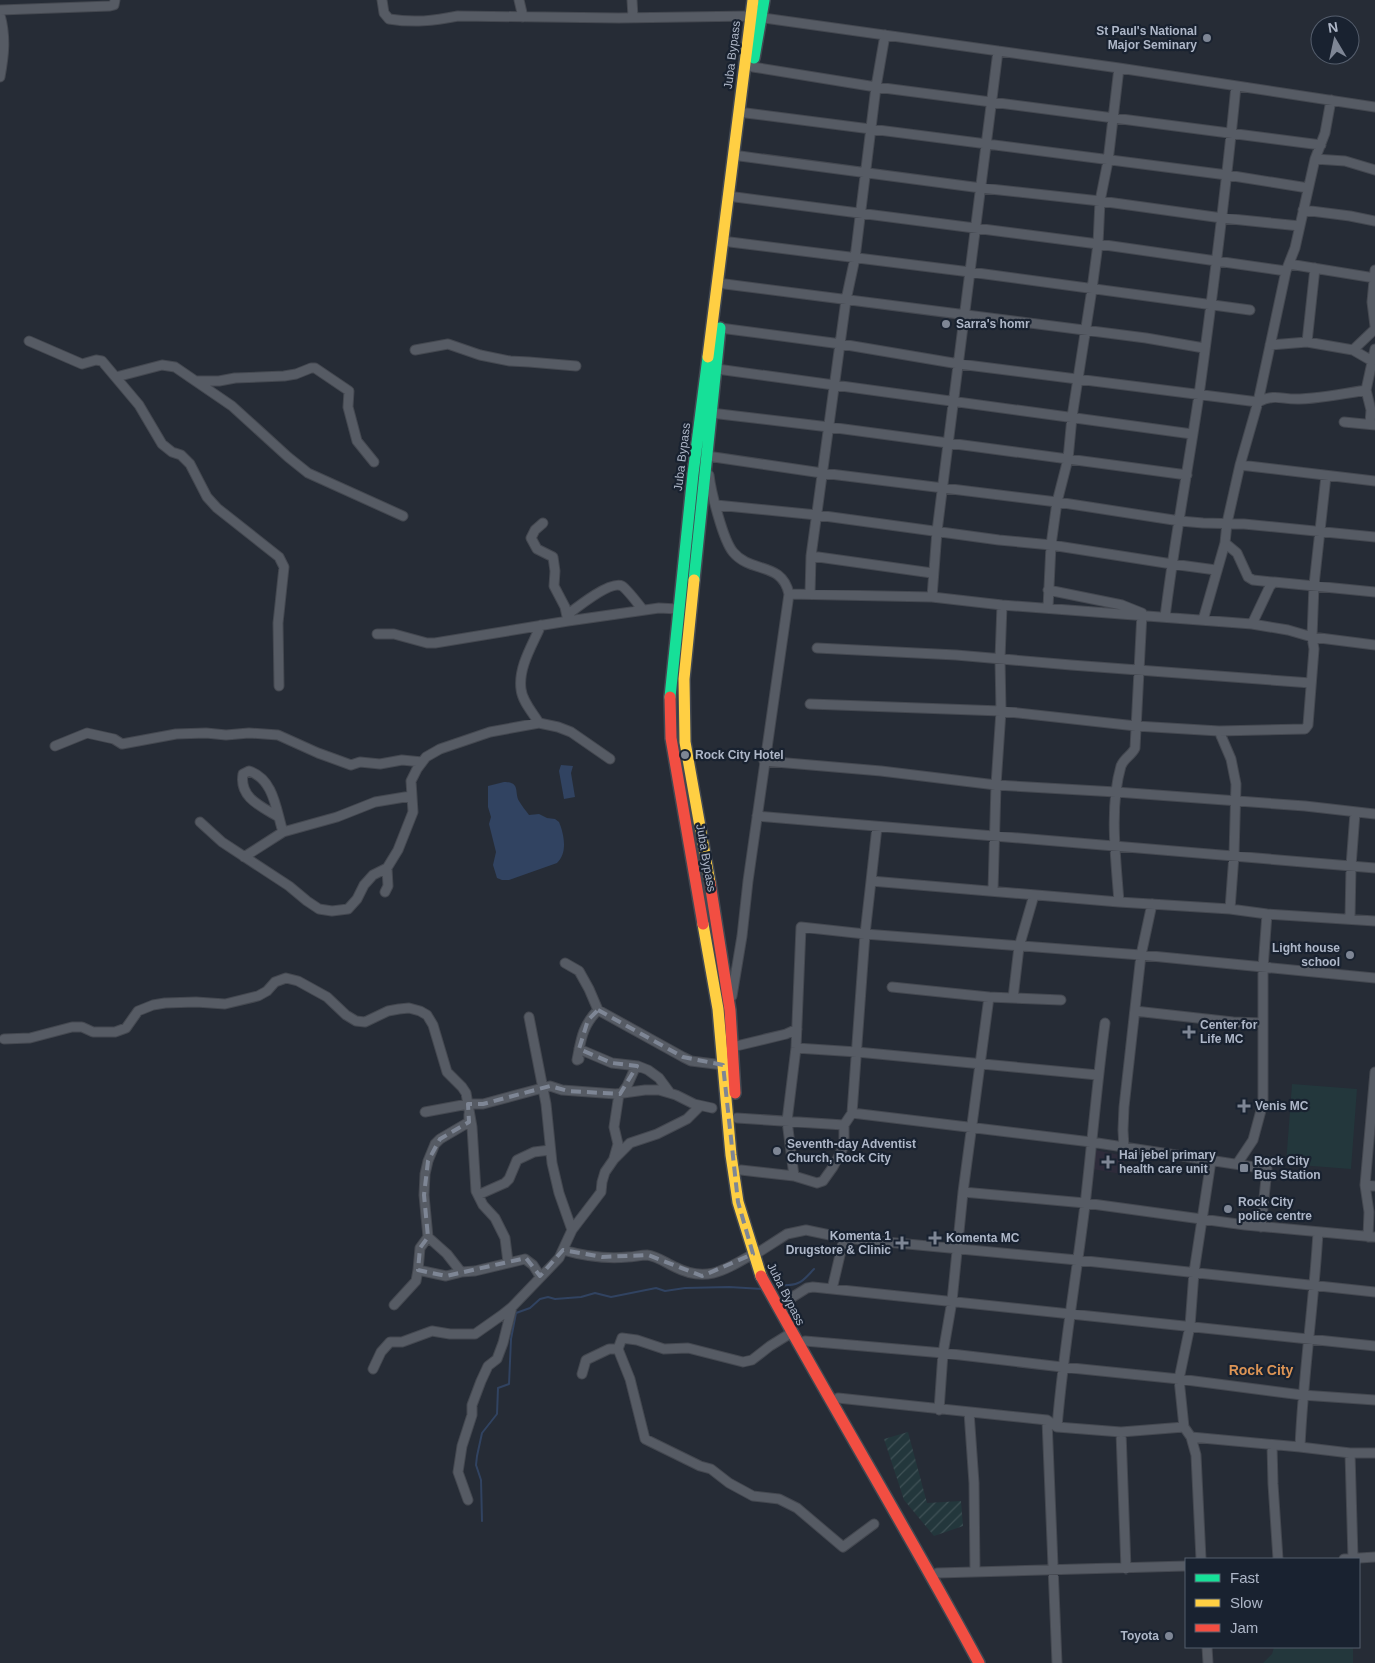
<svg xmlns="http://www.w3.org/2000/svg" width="1375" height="1663" font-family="Helvetica,sans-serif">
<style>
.medical{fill:#2e2c3b}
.grass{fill:#23373c}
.garden{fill:url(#garden-furrows)}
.water{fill:#314361}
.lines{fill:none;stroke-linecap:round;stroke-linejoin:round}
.stream{stroke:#314361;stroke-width:2}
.street-casing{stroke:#444850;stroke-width:11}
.fast-casing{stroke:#434952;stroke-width:14}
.slow-casing{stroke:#434952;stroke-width:14}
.jam-casing{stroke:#434952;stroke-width:14}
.street{stroke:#565b64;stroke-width:9}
.fast{stroke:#16e098;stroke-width:11}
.slow{stroke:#ffcf43;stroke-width:11}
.jam{stroke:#f24e42;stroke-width:11}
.marked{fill:none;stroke:#7e8695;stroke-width:4;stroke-dasharray:10 6;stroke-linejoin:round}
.poi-dot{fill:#7e8695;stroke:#192230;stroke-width:2}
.labels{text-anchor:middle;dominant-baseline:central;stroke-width:4.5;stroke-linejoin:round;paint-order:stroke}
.poi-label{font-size:12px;font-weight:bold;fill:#aeb7c8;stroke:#192230;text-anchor:start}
.street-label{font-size:12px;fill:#aeb7c8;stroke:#192230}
.neighbourhood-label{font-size:14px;font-weight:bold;fill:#dc9455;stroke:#192230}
</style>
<defs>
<pattern id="garden-furrows" width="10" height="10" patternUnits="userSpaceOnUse" patternTransform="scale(1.25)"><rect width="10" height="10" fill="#23373c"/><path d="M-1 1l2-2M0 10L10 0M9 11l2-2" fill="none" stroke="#405257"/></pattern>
</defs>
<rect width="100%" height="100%" fill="#262c36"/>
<!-- medical -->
<path class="medical" d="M1095,1150L1125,1156L1121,1174L1092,1169Z"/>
<!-- grass -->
<path class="grass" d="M1292,1084L1357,1089L1351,1169L1286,1164Z
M1274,1647H1353V1663H1263L1272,1654Z"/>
<!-- garden -->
<path class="garden" d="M908,1432L927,1503L961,1501L963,1526L934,1536L904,1500L884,1439Z"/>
<!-- water -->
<path class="water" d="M561,765L573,766L571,773L575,797L564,799L559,771Z
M504,782C521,782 514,792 519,801C522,806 526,811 529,815L539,814L547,818L555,819L559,822C564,834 568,853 557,863L509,880H502L497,878L493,865L496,852L489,824L491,817L488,807V786Z"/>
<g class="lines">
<!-- stream -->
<path class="stream" d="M772,1286C781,1284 790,1287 798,1283C804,1281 809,1274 814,1269
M482,1521L481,1480L476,1465L477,1456L482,1433L497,1414L498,1388L509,1384L511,1339L516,1313L530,1308L540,1299L548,1297L555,1299L581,1297L595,1293L611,1297L656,1288L665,1291L685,1288L729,1287L763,1289"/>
<defs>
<path id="street" d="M382,0L384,13L389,19C414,23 433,21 458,16L619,18L750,16L1119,68L1375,107
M519,0L523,17
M632,0L633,17
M0,10L110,6L114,5L115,0
M0,15C6,37 4,55 0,77
M753,67L876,87L1321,145
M746,113L1227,175L1308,188
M740,156L981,188L1100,201L1222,218L1300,226
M1315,159L1345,161L1375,170
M735,197L1098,244L1286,271
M1303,210L1350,216L1375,221
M730,242L970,272L1250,310
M1289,264L1375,278
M1375,270L1372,302L1375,326
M725,284L1146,338L1204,348
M720,328L841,344L959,364L1258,402C1277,393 1281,400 1300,399C1322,398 1344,394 1366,390
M29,341L82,364L96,360L102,361L139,405L162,444L172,452L181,455L190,464L207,497L217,508L279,557L284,567L278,623L279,686
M1307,342L1315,268
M1270,345L1307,342L1353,350L1372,361
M415,350L448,344L480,355L510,361L529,362L576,366
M1353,350L1375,329
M717,369L1192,434
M116,377L162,365L175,367L232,406L288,457L308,473L403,516
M196,381H219L235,378L284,376L296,374L311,368H315L349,391L348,407L357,441L374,462
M711,413L829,427L1187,475
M1344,422L1375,425
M1370,424L1371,410L1366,390L1375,349
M707,460V456L822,473L1057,502L1180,521L1203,523L1244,524L1375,537
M1240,465L1375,481
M709,475C711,492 723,540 733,552C751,574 782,561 789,594L748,881L742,936L732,996
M716,505L817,515L999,540L1051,545L1172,564L1216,570
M543,523L535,530L531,538L537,549L553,557L555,571L554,586L565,607L568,621
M1225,543L1237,553L1248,577L1253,580L1272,582
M811,556L932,573
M1048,590L1122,605L1142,613L1135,748C1132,755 1124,758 1121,766C1109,807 1116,860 1119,902
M789,594L932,597L1002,605L1252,624L1288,630L1312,637L1375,645
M810,594L811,556L846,300L855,258L876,87L885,35
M932,597L937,531L998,51
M1048,608L1051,545L1057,502L1068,459L1072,417L1092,289L1098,244L1100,201L1108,161L1119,68
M567,615C576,608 611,580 622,586C628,590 638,604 643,610
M1165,617C1174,543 1188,469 1199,395C1213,292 1226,189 1236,86
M1203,620L1225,543L1227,523L1240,465L1258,402L1286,271L1295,248L1315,159L1325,133L1331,100
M1252,624L1270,586L1274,582L1375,592
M377,634H394L427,643H435L568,621L659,608L678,609
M817,648L956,655L1071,665L1311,683
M810,704L1001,711L1136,726L1219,731L1305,729L1308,725L1314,649L1312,637L1314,585L1326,476
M539,723C533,713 522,701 521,689C518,667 533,644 541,625
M1219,731L1231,759L1236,784L1234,855L1230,909
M55,746L87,733L114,739L122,744L176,734L206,733L226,735L249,733L278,735L318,753L351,765L360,762L380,764L402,760L422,762
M764,761L881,771L996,785L1116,792L1305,806L1375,814
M277,816C260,806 239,797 243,774L249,771C274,779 276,810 283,832
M757,816L1375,868
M200,822L222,842L289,886L307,901L319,909L332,911L348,909L357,899L364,885L373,875L387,868L398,850L413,812L411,781L417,769L426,757L440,749L490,732L539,723L558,727L571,732L610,759
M244,857L283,832L337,817L375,802L411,796
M871,881L877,827
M993,890L996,785L1001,711L1000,659L1002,605
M385,892L388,886L387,868
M1350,919L1351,866L1355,813
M565,963L579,971L589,989L598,1010L683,1057L691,1061L723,1065
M892,987L989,997L1061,1000
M1013,998L1019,947L1034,895
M1135,1011L1233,1022L1262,1023
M529,1017L546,1104L552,1163L559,1193L572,1230
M4,1039L30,1038L72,1027H82L93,1032H115L126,1028L138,1011L153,1005L165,1003L196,1002L225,1004L258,996L267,991L275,982L286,978L298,981L327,997L346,1015L356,1021L365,1022L388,1011L399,1009L409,1008L420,1011L427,1015L433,1025L447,1072L462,1087L466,1093L472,1127L476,1191L483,1205L495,1218L505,1238L508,1262
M732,1047L786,1034L797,1029
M796,1048L857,1052L1098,1075
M579,1049L612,1063L638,1066L648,1070L659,1078L670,1093
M579,1059L577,1060C581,1040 582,1026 598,1010
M621,1094L627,1086L636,1066
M425,1112L468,1104H483L550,1086L562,1090L616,1094L645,1090H659L676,1095L694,1104L712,1108
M852,1113L1091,1142L1267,1169L1261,1227
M737,1118L844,1125
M1124,1148L1123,1130L1124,1107L1141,955L1152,904
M614,1158L618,1144L614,1127L619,1094
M1237,1164L1253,1140L1263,1103V968L1267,914
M741,1170L794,1176L817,1183L823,1181L833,1167L844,1146V1125L852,1113L865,934L871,881L1119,902L1230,909L1267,914L1375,921
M794,1176L787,1121L796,1048L801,927L865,934L1141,955L1375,978
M1365,1185L1375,1186
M963,1192L1085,1203L1245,1225L1375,1237
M478,1195L505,1183L509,1179L517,1160L534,1152L550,1150
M428,1237L447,1254L461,1272L475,1271L525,1259L533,1265L540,1276
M1368,1237L1369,1212L1365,1185L1375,1072
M563,1250C584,1256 607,1259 628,1257C634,1257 640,1255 647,1255C657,1256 666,1263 675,1267C706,1283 725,1270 753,1254
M759,1252L787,1234L806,1230L844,1238L1077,1260L1375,1292
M418,1270L446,1276L462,1272
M832,1289L844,1238
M783,1303L807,1288L813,1287L1375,1346
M394,1305L416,1281L418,1270L420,1248L428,1237L424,1195L425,1174L428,1161L435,1144L440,1139L469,1122V1114
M791,1333L770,1346L752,1360L743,1362L688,1348L664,1349L637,1340L622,1338L618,1349L630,1379L645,1439L700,1466L711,1469L729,1483L753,1496L779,1499L797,1508L843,1547L874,1524
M805,1341L943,1353L1062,1367L1179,1379L1302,1395L1375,1400
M373,1369L381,1352L390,1342H402L432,1331L450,1334H475L502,1315L512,1307L559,1258L572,1230L601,1192L602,1182L605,1172L614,1159L630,1143L657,1134L687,1119L700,1106
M582,1374L586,1360L609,1349H618
M838,1398L1047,1420L1057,1427L1121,1432L1184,1427
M939,1410L943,1353L952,1301L963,1192L989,997
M969,1412L974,1483L975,1571
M1047,1420L1057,1663
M1057,1427C1063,1353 1076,1279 1085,1205C1092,1144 1097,1083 1105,1023
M1121,1432L1126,1569
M1191,1437L1300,1447L1350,1453H1375
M1272,1445L1273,1484L1278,1559
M1300,1447C1303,1375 1314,1304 1318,1232
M1350,1453L1353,1558
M468,1500L458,1472L462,1446L472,1415V1405L481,1381L488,1366L497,1359L503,1343L512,1307
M1201,1559L1196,1455L1191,1437L1184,1427L1179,1379L1190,1326L1194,1272L1211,1161
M1344,1559L1375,1557
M937,1573L1186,1566
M1207,1647L1208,1663"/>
<path id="fast" d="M754,58L764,0
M694,580L720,328
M670,697L693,474L708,357"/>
<path id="slow" d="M708,357L753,0
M694,580L684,679L685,742L710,883
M703,924L718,1009L731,1155L738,1202L761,1276"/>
<path id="jam" d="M670,697L671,738L703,924
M710,883L730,1010L735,1093
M761,1276C832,1406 909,1533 979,1663"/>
</defs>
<!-- street casing -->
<use href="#street" class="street-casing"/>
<!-- fast casing -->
<use href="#fast" class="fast-casing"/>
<!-- slow casing -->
<use href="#slow" class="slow-casing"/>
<!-- jam casing -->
<use href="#jam" class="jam-casing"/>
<!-- street -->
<use href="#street" class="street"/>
<!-- fast -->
<use href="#fast" class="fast"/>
<!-- slow -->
<use href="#slow" class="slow"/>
<!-- jam -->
<use href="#jam" class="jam"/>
</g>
<!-- marked area -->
<path class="marked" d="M598,1010L683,1057L723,1065L738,1202L753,1254L702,1276L648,1255L602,1257L563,1250L540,1276L526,1258L446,1276L418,1270L420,1248L428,1237L424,1195L428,1161L440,1139L469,1122L468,1104H483L550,1086L568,1091L620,1094L637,1066L612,1063L579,1049L588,1020Z"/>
<!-- markers -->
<g class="poi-dot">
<circle cx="1207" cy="38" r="5"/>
<circle cx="946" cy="324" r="5"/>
<circle cx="685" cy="755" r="5"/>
<circle cx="1350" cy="955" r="5"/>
<path d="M1186.5 1024.5h5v5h5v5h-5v5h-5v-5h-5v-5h5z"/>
<path d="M1241.5 1098.5h5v5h5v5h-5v5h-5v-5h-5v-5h5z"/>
<circle cx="777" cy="1151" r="5"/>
<path d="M1105.5 1154.5h5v5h5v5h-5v5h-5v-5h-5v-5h5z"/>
<rect x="1239" y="1163" width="10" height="10" rx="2.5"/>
<circle cx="1228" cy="1209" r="5"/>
<path d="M932.5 1230.5h5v5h5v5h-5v5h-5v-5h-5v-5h5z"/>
<path d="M899.5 1235.5h5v5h5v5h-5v5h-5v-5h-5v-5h5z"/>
<circle cx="1169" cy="1636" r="5"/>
</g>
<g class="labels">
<!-- poi labels -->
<g class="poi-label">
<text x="1197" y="31" text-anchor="end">St Paul's National<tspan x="1197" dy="14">Major Seminary</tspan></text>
<text x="956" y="324">Sarra's homr</text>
<text x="695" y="755">Rock City Hotel</text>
<text x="1340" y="948" text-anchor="end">Light house<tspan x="1340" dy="14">school</tspan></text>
<text x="1200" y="1025">Center for<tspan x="1200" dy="14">Life MC</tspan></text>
<text x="1255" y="1106">Venis MC</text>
<text x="787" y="1144">Seventh-day Adventist<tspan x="787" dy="14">Church, Rock City</tspan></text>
<text x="1119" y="1155">Hai jebel primary<tspan x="1119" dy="14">health care unit</tspan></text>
<text x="1254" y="1161">Rock City<tspan x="1254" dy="14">Bus Station</tspan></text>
<text x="1238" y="1202">Rock City<tspan x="1238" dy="14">police centre</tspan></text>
<text x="891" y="1236" text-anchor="end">Komenta 1<tspan x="891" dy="14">Drugstore &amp; Clinic</tspan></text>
<text x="946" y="1238">Komenta MC</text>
<text x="1159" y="1636" text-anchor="end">Toyota</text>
</g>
<!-- street labels -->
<g class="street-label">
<text transform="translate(732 55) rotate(-83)">Juba Bypass</text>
<text transform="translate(682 457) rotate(-83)">Juba Bypass</text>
<text transform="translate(706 858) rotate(80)">Juba Bypass</text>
<text transform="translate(786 1294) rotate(63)">Juba Bypass</text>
</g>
<!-- neighbourhood labels -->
<g class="neighbourhood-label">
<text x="1261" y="1370">Rock City</text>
</g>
</g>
<!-- legend -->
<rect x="1185" y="1558" width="175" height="90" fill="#192230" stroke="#555e6d"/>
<rect x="1195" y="1574" width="25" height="8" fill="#16e098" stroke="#555e6d"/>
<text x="1230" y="1583" font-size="15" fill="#aeb7c8">Fast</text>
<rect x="1195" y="1599" width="25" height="8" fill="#ffcf43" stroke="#555e6d"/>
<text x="1230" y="1608" font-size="15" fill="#aeb7c8">Slow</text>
<rect x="1195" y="1624" width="25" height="8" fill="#f24e42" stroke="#555e6d"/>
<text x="1230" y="1633" font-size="15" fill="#aeb7c8">Jam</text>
<!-- north arrow -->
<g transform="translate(1335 40) rotate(351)"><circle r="24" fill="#192230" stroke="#555e6d"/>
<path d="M0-4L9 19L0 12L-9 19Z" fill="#7e8695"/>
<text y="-8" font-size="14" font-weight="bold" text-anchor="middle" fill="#aeb7c8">N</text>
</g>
</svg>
